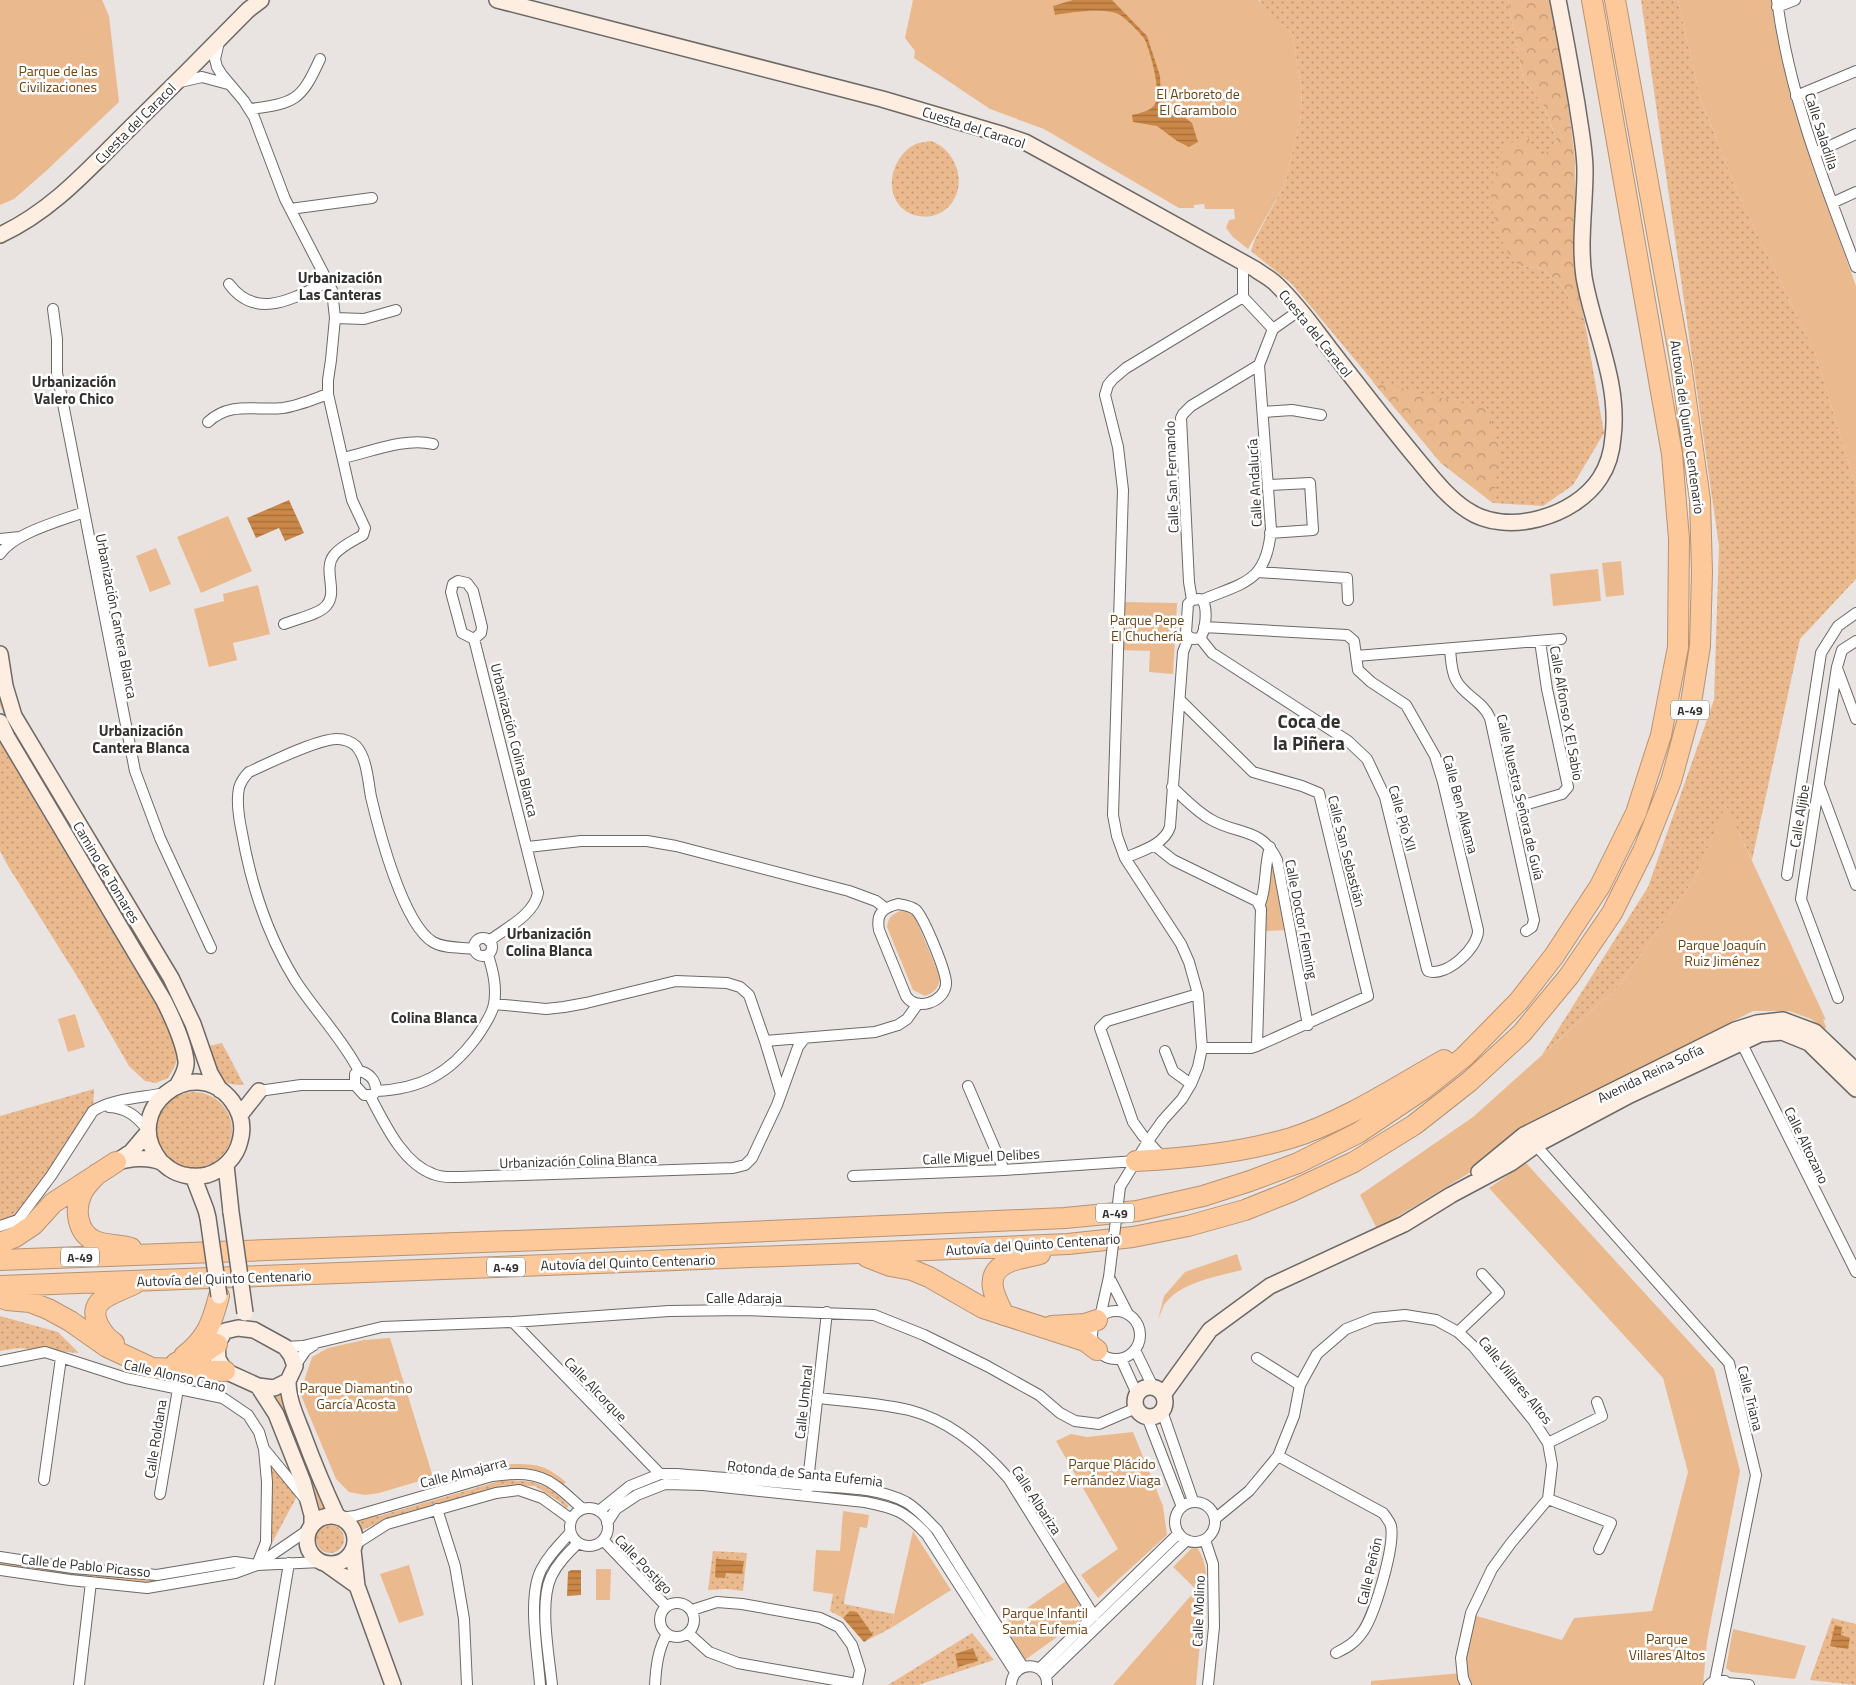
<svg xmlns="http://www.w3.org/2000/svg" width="1856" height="1685" font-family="'Titillium Web',sans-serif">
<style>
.grass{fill:url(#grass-dots)}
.forest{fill:url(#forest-crowns)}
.green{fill:#ebb98e}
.water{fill:url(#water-rules)}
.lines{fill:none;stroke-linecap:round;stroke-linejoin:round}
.street-casing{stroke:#6d6966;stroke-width:12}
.secondary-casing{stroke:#6d6966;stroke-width:18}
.highway-casing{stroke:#b69375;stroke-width:22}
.street{stroke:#fff;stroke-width:10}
.secondary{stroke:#feeee1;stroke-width:15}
.highway{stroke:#fdc89a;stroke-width:20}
.street-bridge-casing{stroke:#6d6966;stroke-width:12;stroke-linecap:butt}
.secondary-bridge-casing{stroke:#6d6966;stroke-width:18;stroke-linecap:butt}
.street-bridge{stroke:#fff;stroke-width:10}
.secondary-bridge{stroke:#feeee1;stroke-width:15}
.labels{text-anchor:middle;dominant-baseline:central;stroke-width:5;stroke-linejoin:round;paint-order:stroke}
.shield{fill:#fff;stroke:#706f6d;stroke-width:1}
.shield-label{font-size:12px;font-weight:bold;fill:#32312f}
.park-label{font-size:14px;fill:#704313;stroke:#fff}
.street-label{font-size:14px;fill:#32312f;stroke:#fff}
.neighbourhood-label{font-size:15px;font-weight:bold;fill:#32312f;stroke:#fff}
.district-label{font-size:19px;font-weight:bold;fill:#32312f;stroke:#fff}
</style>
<defs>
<pattern id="grass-dots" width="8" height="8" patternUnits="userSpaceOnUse" patternTransform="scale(1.25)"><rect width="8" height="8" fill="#ebb98e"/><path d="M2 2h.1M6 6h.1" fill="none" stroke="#bf9774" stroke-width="1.8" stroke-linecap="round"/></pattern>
<pattern id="forest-crowns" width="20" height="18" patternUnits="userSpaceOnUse" patternTransform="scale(1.25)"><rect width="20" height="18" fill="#ebb98e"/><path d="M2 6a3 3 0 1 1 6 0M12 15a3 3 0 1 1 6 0" fill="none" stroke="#bf9774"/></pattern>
<pattern id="water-rules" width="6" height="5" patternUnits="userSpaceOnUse" patternTransform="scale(1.25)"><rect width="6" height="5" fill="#ca8747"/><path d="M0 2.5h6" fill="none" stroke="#a56f3c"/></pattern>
</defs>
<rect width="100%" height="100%" fill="#e9e4e1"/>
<!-- grass -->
<path class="grass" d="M1259,0H1508L1523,78L1543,104L1557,141L1541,159L1520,266L1543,269L1562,286L1586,329L1604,433L1573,485L1543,506L1493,503L1441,463L1292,284L1251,251L1255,239L1285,184L1301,115L1302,91L1292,33L1266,9Z
M1641,0H1678L1701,102L1706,112L1738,194L1815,353L1856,487V579L1800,639L1752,860L1726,806L1695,878L1618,987L1542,1055L1648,887L1714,700L1719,546Z
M931,141C954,149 967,179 953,201C939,224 903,221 894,196C887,177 898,152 916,144C921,142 926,142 931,141Z
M0,686L155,961L190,1033L187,1035L177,1009L152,965L12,731L0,705Z
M0,735L37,805L174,1035L178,1057L174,1068L168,1078L156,1083L145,1081L129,1066L80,981L8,866L0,851Z
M222,1043L244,1085C215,1086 212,1070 209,1046Z
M94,1089L93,1111L18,1220L0,1226V1116Z
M156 1130a38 38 0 1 1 76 0a38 38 0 1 1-76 0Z
M0,1316L58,1332L79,1353L19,1348L0,1351Z
M268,1460L297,1496L272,1543Z
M503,1480C536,1481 545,1481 569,1506L566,1508L560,1502L535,1486L504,1485L380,1522L358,1532L350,1517L379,1516Z
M316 1539a14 14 0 1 1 28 0a14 14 0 1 1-28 0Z
M713,1551L747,1553L743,1591L727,1589L708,1590Z
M0,1562L73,1572L147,1578L234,1563L238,1567L147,1582L74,1576L0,1566Z
M833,1594L845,1596L844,1604L894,1614L891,1628L864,1642L843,1618L830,1611Z
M1832,1618L1856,1624V1685L1810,1680Z
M972,1633L994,1660L918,1685H888Z"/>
<!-- forest -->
<path class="forest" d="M1508,0H1552L1558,27L1575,159V273L1586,329L1562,286L1543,269L1520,266L1508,253L1496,229L1490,191L1504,146L1527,136L1541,158L1557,141L1543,104L1523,78Z
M1372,381L1487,409L1500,448L1493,503L1441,463Z"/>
<!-- green -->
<path class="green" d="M0,0H102L109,16L119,102L46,171L14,199L0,205Z
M913,0H1258L1292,33L1302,91L1301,115L1285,184L1248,249L1233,237L1226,228L1229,220L1235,219L1234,209H1205L1204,204L1194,205V208H1179L1044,129L990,109L914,58L915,51L905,38Z
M1678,0H1773L1783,64L1813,168L1856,286V487L1815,353L1738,194L1706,112L1701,102Z
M228,516L252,571L201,593L177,537Z
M156,548L171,584L150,592L136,556Z
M1621,561L1624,595L1606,597L1602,563Z
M1598,569L1601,601L1553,606L1550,574Z
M258,585L270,634L233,643L237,660L209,667L194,609L224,601L223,594Z
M1123,602L1177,603L1173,674L1149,672L1150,651L1121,650Z
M1726,805L1826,1020L1823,1019L1826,1027L1825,1030L1811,1019L1789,1011H1753L1650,1063L1377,1229L1360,1195L1473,1117L1618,987L1695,878Z
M1271,856L1287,930L1265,931V903Z
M900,911L908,912L915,917L940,977C939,988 935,992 925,996L913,990L887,927C888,918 891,915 900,911Z
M75,1014L85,1047L68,1052L58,1019Z
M1526,1163L1714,1369L1740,1471L1707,1641L1703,1685H1371V1681L1462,1673L1473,1615L1562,1640L1574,1618L1652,1611L1688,1472L1663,1378L1489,1188Z
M1237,1254L1242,1270C1216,1277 1180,1282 1164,1305C1162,1309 1160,1315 1158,1320L1164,1296L1185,1272Z
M390,1338L433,1477L379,1493L365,1495L349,1492L336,1479L300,1393L312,1357L328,1348L364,1340Z
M284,1391L328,1508L318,1511L316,1496L283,1413L271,1396Z
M1133,1432L1163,1506L1167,1535L1098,1598L1081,1575L1118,1549L1056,1441L1071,1434L1087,1437Z
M511,1464C538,1464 545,1465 566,1482L563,1485C541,1466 522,1466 495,1470L494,1468Z
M843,1511L869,1515L867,1528L860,1527L845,1596L813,1591L816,1550L840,1551Z
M913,1531L951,1590L891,1628Z
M1195,1545C1208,1561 1207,1579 1205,1598L1173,1567Z
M409,1565L424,1615L399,1623L380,1574Z
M596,1569H611L610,1600H596Z
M1066,1581L1086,1616L1025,1660L1004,1624Z
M1194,1592L1204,1602L1196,1685H1113Z
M1733,1629L1806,1646L1795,1679L1731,1672L1726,1668Z"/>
<!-- water -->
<path class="water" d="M1073,0H1112L1147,36L1160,76L1161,99L1192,123L1198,142L1189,147L1177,141L1157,126L1133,122L1132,115C1140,113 1151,111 1155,104C1162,93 1150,51 1145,40C1142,34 1126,19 1120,15C1108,7 1070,12 1055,15L1053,6Z
M289,500L304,533L285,541L279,528L256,538L247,518Z
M716,1559L744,1561L742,1574L726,1573L725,1578L715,1577Z
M571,1570H581V1595L567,1596L568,1572Z
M850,1611L857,1612L873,1635L864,1642L843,1618Z
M1835,1625L1842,1627L1841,1635L1850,1638L1848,1649L1830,1646Z
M973,1648L978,1661L958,1667L955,1654Z"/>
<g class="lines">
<defs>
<path id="street" d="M1777,0C1789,93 1823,180 1856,267
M1777,7L1795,0
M219,42L215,59L217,67L222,75L244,101L254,117L285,199L332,290L335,318L331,360L328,380V394L352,500L365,528L363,535C353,541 341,546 334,555C322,570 339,592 326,606C318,615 295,619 284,624
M180,82L202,77L228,84
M1796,96L1856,71
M250,109C295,103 301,101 320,59
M1815,153L1856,134
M1832,203L1856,192
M290,209L372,198
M1243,263V297L1273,329
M229,284C257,322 295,297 329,281
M53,309L57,339V373L135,771L160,838L211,948
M335,318L364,319L396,310
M1273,329L1300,310
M1263,412L1292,410L1321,415
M208,422C231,401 255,411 283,408C298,406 314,399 328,394
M343,458C370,452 406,437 433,444
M1269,485L1310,483L1313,530L1270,533
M0,539L20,537
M0,554C14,533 60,521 84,512
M1258,572L1347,578L1348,600
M1199,599L1202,600C1208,607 1206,631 1200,638L1194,639L1189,637L1186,633L1188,604L1192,600Z
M1192,600L1189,582L1181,418L1183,414L1191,406L1259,365
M1202,600C1245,582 1267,582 1271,529L1259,365L1273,329
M1200,638L1212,653L1348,741L1367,759L1385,797L1427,969L1428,971C1446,978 1479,947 1478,930L1443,782L1435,756L1406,705L1371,682L1358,670L1354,641L1347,635L1204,627
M474,639L481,633L482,627L473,591L467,583L458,581L453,584L451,592L462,633L474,639L538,893C534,915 506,928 489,941
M1450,649C1451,659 1451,671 1456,680C1464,696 1483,701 1490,718L1534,920L1532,927L1526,931
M1356,656L1561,639
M1837,668L1856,719
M1180,700L1253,772L1302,786L1319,793L1368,996L1257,1046L1251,1048H1202
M1819,785L1856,885
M1172,787C1184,798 1196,811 1210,819C1236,835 1262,827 1277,860L1308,1025
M1510,809L1562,794L1568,787L1547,689L1540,641
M1154,845L1173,860L1257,901L1261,909L1257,1046
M528,847L581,841H647L676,846L849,891L876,901L885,908
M1125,858C1141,851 1164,845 1170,827L1183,652L1189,637
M1787,875L1821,653L1838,626L1856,613
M898,904C904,905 911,906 916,910C924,918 947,973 946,984C945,1002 916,1012 906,996L879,930C876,914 882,908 898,904Z
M1260,904C1267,887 1264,865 1270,847
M474 947a9 9 0 1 1 18 0a9 9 0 1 1-18 0Z
M1838,998L1801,899L1837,667L1842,650L1856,641
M494,1004L546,1009L564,1007L586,1003L676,981L727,983L740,987L749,995L765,1041L875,1032L898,1025L907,1019L917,1005
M1739,1038L1856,1272
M765,1041L781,1094
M1165,1051L1173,1071L1191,1084
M359,1071C342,1038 315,1011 295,980C268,936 251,885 242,833C239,819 236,802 239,788C241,781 244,777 249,772C269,763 319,738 338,739C344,739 352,742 356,746C367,758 368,781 371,797C379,831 403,924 433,942C445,949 462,947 475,949
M359,1071C369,1073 376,1080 376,1091L373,1095H364L355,1085V1074Z
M968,1086L1004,1170
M259,1091L301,1085H355
M376,1091C421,1089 449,1074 476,1038C483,1028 492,1015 494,1004C497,987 493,971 488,955
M370,1096C384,1122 402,1163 433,1174C441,1178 451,1177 460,1177L733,1168L745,1165L752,1158L777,1105L798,1047L804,1039
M109,1107C127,1108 136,1116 147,1129
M1532,1141L1729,1363L1756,1475L1715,1680
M1164,1159L1143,1136L1133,1122L1100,1028L1107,1021L1198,994
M853,1176L1004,1170L1136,1161
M1120,1187L1148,1141L1163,1120L1182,1099L1191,1084L1198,1067L1202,1048L1198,994L1189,962L1181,944L1125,858L1117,836L1113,815L1123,490L1118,447L1105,395L1108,385L1113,379L1126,368L1243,297
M0,1226L18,1220L51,1176L93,1111C113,1098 142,1098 165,1093
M1109,1277L1128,1314
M1092 1335a24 24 0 1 1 48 0a24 24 0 1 1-48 0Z
M1100,1317L1109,1277
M513,1322L660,1474
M1458,1332L1499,1293L1482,1274
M285,1347L303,1346L382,1327L513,1322L669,1311L745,1310L874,1315L924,1335L987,1366L1039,1395L1060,1413L1075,1421L1099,1424L1136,1408
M1135,1350L1153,1387
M1257,1358L1300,1385
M1121,1359L1137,1394
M0,1361L45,1352L126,1378L223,1398L248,1415L259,1432L264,1449L267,1482L266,1542L257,1565
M295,1366L306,1350L314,1345
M817,1398C848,1401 879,1403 909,1410C948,1420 983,1449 1009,1479L1094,1616
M1162,1411L1193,1501
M1147,1417L1182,1507
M1548,1443L1602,1416L1597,1402
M265,1450L306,1500
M1278,1456L1383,1513C1386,1517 1390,1522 1391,1526C1395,1546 1374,1619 1361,1634C1355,1643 1346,1648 1336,1653
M44,1480L61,1358
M807,1490L827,1312
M160,1494L178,1389
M1548,1499L1611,1523L1599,1549
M1175 1522a20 20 0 1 1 40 0a20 20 0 1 1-40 0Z
M570 1527a19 19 0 1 1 38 0a19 19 0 1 1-38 0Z
M437,1509L455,1566L464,1619L467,1685
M599,1511L630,1486L660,1474H676C723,1478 770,1481 817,1486C846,1488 879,1488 906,1502C918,1509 928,1521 937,1530L1023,1667
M341,1518L355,1516L492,1476C515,1473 536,1471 556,1486C566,1493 574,1502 583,1509
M1216,1518L1249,1491L1278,1456L1294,1416L1300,1385L1317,1354L1346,1329L1374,1318L1405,1315L1436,1320L1458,1332L1473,1346L1533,1420L1548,1443L1552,1465L1548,1499L1511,1543L1492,1569L1471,1613L1461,1658L1463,1678L1466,1685
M607,1523L616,1509L637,1495L665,1484L703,1485L865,1502C896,1508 906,1512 927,1535L1015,1672
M603,1540L666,1606
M1205,1540L1213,1564L1214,1627L1208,1685
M354,1545L387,1524L496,1493L519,1490L542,1498L571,1519
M0,1557L73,1568L157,1575L235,1562L257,1565L308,1530
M0,1570L70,1580L147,1588L235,1573L257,1565L321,1562
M660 1620a17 17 0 1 1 34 0a17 17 0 1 1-34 0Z
M692,1610L717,1602L742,1604L820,1618L839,1627L852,1645L860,1670L857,1685
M688,1633L709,1652L738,1663L857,1684
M1039,1669L1178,1534
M1046,1676L1187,1540
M1727,1683L1749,1685
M79,1685L91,1582
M269,1685L289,1563
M540,1685C538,1654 527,1598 541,1570C548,1556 559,1545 570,1533
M552,1685C549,1655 539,1604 551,1577C557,1564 567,1554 577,1544
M655,1685C656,1667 658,1649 667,1634
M1011,1685C1013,1659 1048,1661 1047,1685
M1709,1685L1715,1680L1725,1681L1728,1685"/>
<path id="secondary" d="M497,0L882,99L1004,135L1025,142L1069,166L1255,269C1263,275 1272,279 1278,286C1298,305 1314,328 1330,349C1359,386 1387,423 1417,459C1432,477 1447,497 1467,510C1506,537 1575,517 1600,478C1608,466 1612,451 1613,437C1620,382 1593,330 1584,277C1579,242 1585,206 1585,171C1585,149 1580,126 1577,104C1571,69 1565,35 1558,0
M0,235C50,212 86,172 124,134C166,93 207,52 248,10L261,0
M0,654L5,686L14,716L171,978L193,1024L210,1073L220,1090
M0,722L7,737L164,1001C172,1017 184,1043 186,1061C187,1069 181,1079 177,1086
M240,1115L259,1091
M119,1160L131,1152L148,1132
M116,1162C130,1159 146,1156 161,1162C164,1164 167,1167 170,1169C180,1176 195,1178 207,1175C223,1170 236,1158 240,1141C244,1127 241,1113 232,1101C194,1051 118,1110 161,1162
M226,1165L231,1212
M1479,1172L1524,1135L1735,1030L1757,1023L1783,1020L1815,1032L1856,1071
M193,1176L206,1210L208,1218
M238,1328L254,1330L285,1347L291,1355L295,1366L288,1381L274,1388L258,1386L225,1371L218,1359L217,1344L225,1331Z
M288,1381C288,1401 297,1418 304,1437C314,1464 325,1490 337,1516
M258,1386L276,1414L303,1482L312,1515V1524
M1135 1402a15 15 0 1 1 30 0a15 15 0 1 1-30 0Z
M1163,1395L1210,1330L1270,1286L1404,1224L1451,1195L1511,1163L1536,1145L1630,1095L1760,1034L1782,1032L1809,1043L1856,1089
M307 1540a24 24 0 1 1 48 0a24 24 0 1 1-48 0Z
M353,1550L357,1586L393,1685
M326,1564L357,1586"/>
<path id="highway" d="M1136,1161C1188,1158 1240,1153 1291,1138C1345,1121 1394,1088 1444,1060
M97,1174C92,1180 85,1186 82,1193C74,1209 77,1233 95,1241C104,1245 121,1245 131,1248
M0,1243L15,1237L33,1225L53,1203L116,1162
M867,1257L890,1266L912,1270L929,1277L983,1308L1085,1341L1097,1350
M0,1260L701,1234L1065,1218L1137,1211L1203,1196L1250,1181L1298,1163L1358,1133L1425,1088L1464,1057L1519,1001L1554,956L1600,886L1636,813L1661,735L1678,647L1679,539L1672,454L1592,0
M0,1286L858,1253L1068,1244L1133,1237L1188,1226L1245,1210L1290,1192L1354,1162L1414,1125L1470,1081L1522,1033L1569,976L1612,913L1644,849L1671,781L1689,715L1700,646L1702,572L1700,500L1681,365L1615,0
M0,1297L7,1300L30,1302L48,1309L70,1321L107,1347L152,1368L225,1371
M1004,1315C994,1295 982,1274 1009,1262C1019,1258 1030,1257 1040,1254
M1052,1326L1085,1324L1097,1320
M114,1343C102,1335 86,1312 102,1300C111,1293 124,1289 134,1284
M184,1356C207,1338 212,1323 219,1296
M176,1363L202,1354L217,1344"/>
</defs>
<!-- street casing -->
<use href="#street" class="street-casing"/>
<!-- secondary casing -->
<use href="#secondary" class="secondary-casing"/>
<!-- highway casing -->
<use href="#highway" class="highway-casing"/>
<!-- street -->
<use href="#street" class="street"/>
<!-- secondary -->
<use href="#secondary" class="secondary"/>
<!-- highway -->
<use href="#highway" class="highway"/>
<defs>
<path id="street-bridge" d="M1109,1277L1120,1187"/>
<path id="secondary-bridge" d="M231,1212L245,1313
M208,1218L219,1296"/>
</defs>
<!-- street-bridge casing -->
<use href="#street-bridge" class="street-bridge-casing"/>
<!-- secondary-bridge casing -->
<use href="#secondary-bridge" class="secondary-bridge-casing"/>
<!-- street-bridge -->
<use href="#street-bridge" class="street-bridge"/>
<!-- secondary-bridge -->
<use href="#secondary-bridge" class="secondary-bridge"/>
</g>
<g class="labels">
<!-- shield labels -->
<g class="shield">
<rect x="1671" y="700.5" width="38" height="19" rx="4"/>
<rect x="1096" y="1203.5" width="38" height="19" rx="4"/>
<rect x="61" y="1247.5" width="38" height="19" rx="4"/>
<rect x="487" y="1257.5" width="38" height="19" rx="4"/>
</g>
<g class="shield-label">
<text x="1690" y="710">A-49</text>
<text x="1115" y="1213">A-49</text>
<text x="80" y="1257">A-49</text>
<text x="506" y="1267">A-49</text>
</g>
<!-- park labels -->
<g class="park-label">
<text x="58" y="70">Parque de las<tspan x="58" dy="16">Civilizaciones</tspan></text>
<text x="1198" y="93">El Arboreto de<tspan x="1198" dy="16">El Carambolo</tspan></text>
<text x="1147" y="619">Parque Pepe<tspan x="1147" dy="16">El Chuchería</tspan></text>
<text x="1722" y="944">Parque Joaquín<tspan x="1722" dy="16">Ruiz Jiménez</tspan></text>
<text x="356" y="1387">Parque Diamantino<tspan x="356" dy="16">García Acosta</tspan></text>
<text x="1112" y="1463">Parque Plácido<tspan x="1112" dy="16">Fernández Viaga</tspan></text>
<text x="1045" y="1612">Parque Infantil<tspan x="1045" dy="16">Santa Eufemia</tspan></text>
<text x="1667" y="1638">Parque<tspan x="1667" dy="16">Villares Altos</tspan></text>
</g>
<!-- street labels -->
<g class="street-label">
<text transform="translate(135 123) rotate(-45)">Cuesta del Caracol</text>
<text transform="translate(974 127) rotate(18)">Cuesta del Caracol</text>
<text transform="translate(1822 131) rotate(72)">Calle Saladilla</text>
<text transform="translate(1316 333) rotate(51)">Cuesta del Caracol</text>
<text transform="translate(1688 427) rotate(82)">Autovía del Quinto Centenario</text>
<text transform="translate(1171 477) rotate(-92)">Calle San Fernando</text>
<text transform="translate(1254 483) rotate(-93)">Calle Andalucía</text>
<text transform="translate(117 616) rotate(79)">Urbanización Cantera Blanca</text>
<text transform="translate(1567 713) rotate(80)">Calle Alfonso X El Sabio</text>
<text transform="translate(515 740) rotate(76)">Urbanización Colina Blanca</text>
<text transform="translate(1521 797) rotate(77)">Calle Nuestra Señora de Guía</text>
<text transform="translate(1461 804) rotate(75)">Calle Ben Alkama</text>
<text transform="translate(1799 816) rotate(-81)">Calle Aljibe</text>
<text transform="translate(1403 818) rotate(74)">Calle Pío XII</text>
<text transform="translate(1347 851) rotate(76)">Calle San Sebastián</text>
<text transform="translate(107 872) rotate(59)">Camino de Tomares</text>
<text transform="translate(1302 919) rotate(79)">Calle Doctor Fleming</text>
<text transform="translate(1650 1073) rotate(-26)">Avenida Reina Sofía</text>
<text transform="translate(1807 1145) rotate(64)">Calle Altozano</text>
<text transform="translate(981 1156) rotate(-3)">Calle Miguel Delibes</text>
<text transform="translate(578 1160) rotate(-2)">Urbanización Colina Blanca</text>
<text transform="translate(1033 1244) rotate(-4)">Autovía del Quinto Centenario</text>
<text transform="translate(628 1262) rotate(-2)">Autovía del Quinto Centenario</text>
<text transform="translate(224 1278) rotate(-2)">Autovía del Quinto Centenario</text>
<text x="744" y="1297">Calle Adaraja</text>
<text transform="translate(175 1375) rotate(13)">Calle Alonso Cano</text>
<text transform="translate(1516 1380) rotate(51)">Calle Villares Altos</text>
<text transform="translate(596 1389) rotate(46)">Calle Alcorque</text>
<text transform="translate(1751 1398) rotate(76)">Calle Triana</text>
<text transform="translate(803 1402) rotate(-84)">Calle Umbral</text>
<text transform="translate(155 1439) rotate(-81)">Calle Roldana</text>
<text transform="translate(463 1472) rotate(-14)">Calle Almajarra</text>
<text transform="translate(805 1473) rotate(6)">Rotonda de Santa Eufemia</text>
<text transform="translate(1037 1500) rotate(57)">Calle Albariza</text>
<text transform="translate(644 1564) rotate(46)">Calle Postigo</text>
<text transform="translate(86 1565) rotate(6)">Calle de Pablo Picasso</text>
<text transform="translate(1369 1571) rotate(-77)">Calle Peñón</text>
<text transform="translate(1198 1611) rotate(-88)">Calle Molino</text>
</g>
<!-- neighbourhood labels -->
<g class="neighbourhood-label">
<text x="340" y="277">Urbanización<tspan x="340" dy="17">Las Canteras</tspan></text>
<text x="74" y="381">Urbanización<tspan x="74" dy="17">Valero Chico</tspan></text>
<text x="141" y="730">Urbanización<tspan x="141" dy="17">Cantera Blanca</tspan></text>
<text x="549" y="933">Urbanización<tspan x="549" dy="17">Colina Blanca</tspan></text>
<text x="434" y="1017">Colina Blanca</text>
</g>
<!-- district labels -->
<g class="district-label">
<text x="1309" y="720">Coca de<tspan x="1309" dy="22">la Piñera</tspan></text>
</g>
</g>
</svg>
